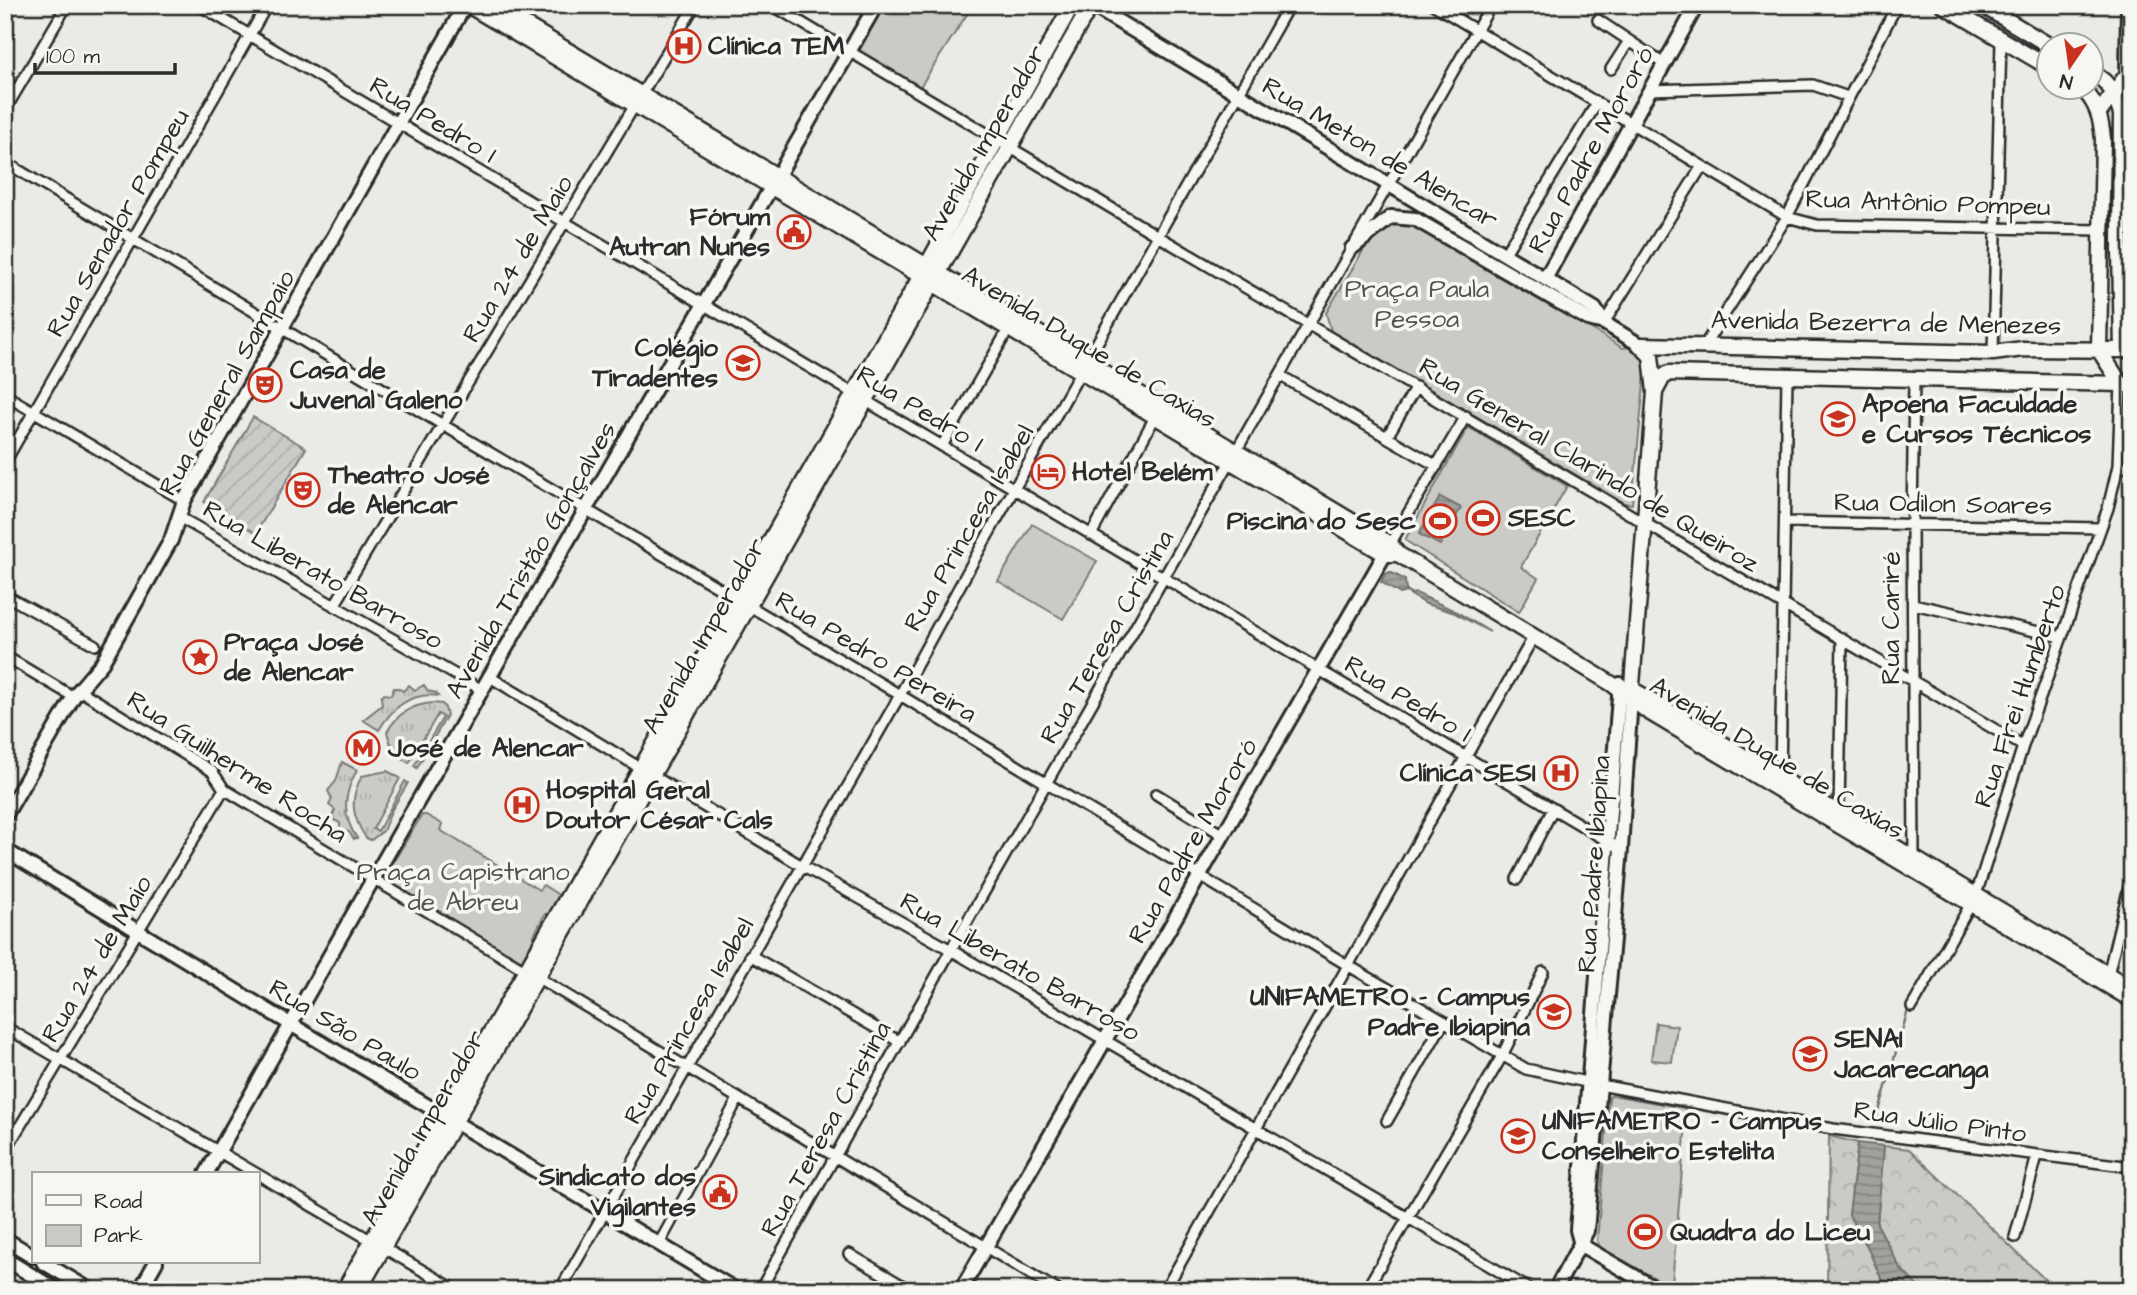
<svg xmlns="http://www.w3.org/2000/svg" width="2137" height="1295" font-family="'Architects Daughter',sans-serif">
<style>
.grass{fill:url(#grass-tufts);stroke:#7a7a79;stroke-width:2}
.forest{fill:url(#forest-crowns);stroke:#7a7a79;stroke-width:2}
.park{fill:#cacac7;stroke:#7a7a79;stroke-width:2}
.garden{fill:url(#garden-furrows);stroke:#7a7a79;stroke-width:2}
.water{fill:url(#water-rules);stroke:#727270;stroke-width:2}
.lines{fill:none;stroke-linecap:round;stroke-linejoin:round}
.stream{stroke:#727270;stroke-width:2.5}
.street-casing{stroke:#2b2b2b;stroke-width:14}
.secondary-casing{stroke:#2b2b2b;stroke-width:18}
.primary-casing{stroke:#2b2b2b;stroke-width:19}
.street{stroke:#f6f6f2;stroke-width:9}
.secondary{stroke:#f6f6f2;stroke-width:12}
.primary{stroke:#f6f6f2;stroke-width:14}
.labels{text-anchor:middle;dominant-baseline:central;stroke-width:7;stroke-linejoin:round;paint-order:stroke}
.poi-label{font-size:26px;font-weight:bold;fill:#2b2b2b;stroke:#f6f6f2;text-anchor:start}
.street-label{font-size:26px;fill:#2b2b2b;stroke:#f6f6f2}
.park-label{font-size:26px;fill:#535352;stroke:#f6f6f2}
</style>
<defs>
<pattern id="grass-tufts" width="24" height="20" patternUnits="userSpaceOnUse" patternTransform="scale(1.75)"><rect width="24" height="20" fill="#cacac7"/><path d="M3 7l-1-3M5 7V3M7 7l1-3M15 17l-1-3M17 17v-4M19 17l1-3" fill="none" stroke="#aeaeab"/></pattern>
<pattern id="forest-crowns" width="20" height="18" patternUnits="userSpaceOnUse" patternTransform="scale(1.75)"><rect width="20" height="18" fill="#cacac7"/><path d="M2 6a3 3 0 1 1 6 0M12 15a3 3 0 1 1 6 0" fill="none" stroke="#aeaeab"/></pattern>
<pattern id="garden-furrows" width="10" height="10" patternUnits="userSpaceOnUse" patternTransform="scale(1.75)"><rect width="10" height="10" fill="#cacac7"/><path d="M-1 1l2-2M0 10L10 0M9 11l2-2" fill="none" stroke="#aeaeab"/></pattern>
<pattern id="water-rules" width="6" height="5" patternUnits="userSpaceOnUse" patternTransform="scale(1.75)"><rect width="6" height="5" fill="#a1a19e"/><path d="M0 2.5h6" fill="none" stroke="#838381"/></pattern>
</defs>
<rect width="100%" height="100%" fill="#eaeae6"/>
<filter id="ink" filterUnits="userSpaceOnUse"><feTurbulence type="fractalNoise" baseFrequency=".0143" numOctaves="2"/><feDisplacementMap in="SourceGraphic" scale="14" xChannelSelector="R" yChannelSelector="G"/><feConvolveMatrix kernelMatrix="1 2 1 2 8 2 1 2 1" color-interpolation-filters="sRGB"/></filter>
<g filter="url(#ink)">
<!-- grass -->
<path class="grass" d="M409,685L415,690L424,685L428,691L436,693L438,696C411,692 392,708 379,730L363,720L382,705L381,697L384,694L391,695L394,688H398L403,691Z
M433,703L442,704L445,708L447,715L417,768L414,766L443,717L438,714L409,763L394,754L387,732C398,713 411,705 433,703Z
M342,762L357,770C344,793 341,815 357,838L354,839L349,832L340,830V823L334,820L332,816L335,810L329,805L332,799L328,791L336,781Z
M387,771L400,778L373,829L378,831L405,781L408,783L391,811L383,831L371,840L366,838C352,817 349,799 362,776Z"/>
<!-- forest -->
<path class="forest" d="M1829,1136L1858,1143L1849,1215L1867,1246L1881,1278L1892,1290H1827Z
M1884,1146L1909,1149L2056,1290H1921L1900,1268L1877,1224Z"/>
<!-- park -->
<path class="park" d="M883,5H973L920,87L859,51Z
M1386,223L1417,224L1623,348L1628,347L1641,356L1646,363L1632,504L1624,503L1331,331L1326,313L1373,234Z
M1468,427L1567,486L1521,567L1538,578L1519,612L1406,541V538Z
M1032,524L1097,561L1063,619L998,581Z
M422,815H426L442,824L440,830L539,890L543,885L560,896L553,914H545L533,937L536,943L526,960L519,962L386,881V874Z
M1656,1023L1677,1026L1672,1062L1651,1060Z
M1612,1095L1684,1108L1687,1112L1672,1284L1669,1286L1601,1248L1597,1241L1609,1097Z"/>
<!-- garden -->
<path class="garden" d="M253,417L306,448L256,533L204,502Z"/>
<!-- water -->
<path class="water" d="M1440,497L1461,508L1440,545L1419,534Z
M1390,572L1405,580L1406,590L1412,594L1416,593L1455,611L1490,632L1455,613L1426,604L1406,592L1400,594L1381,582L1385,574Z
M1858,1143L1884,1146L1877,1224L1900,1268L1921,1290H1892L1881,1278L1867,1246L1849,1215Z"/>
<g class="lines">
<!-- stream -->
<path class="stream" d="M1877,1118L1908,1010"/>
<defs>
<path id="street" d="M199,5L1621,849
M772,5L1158,236L2023,746
M1434,5L1787,217L1817,225L2102,230
M1598,20L1664,64
M1611,69L1629,41
M1649,90L1813,85L1848,97
M5,110L67,5
M5,162L443,425L900,695L1349,966L1526,1069L1600,1085L1833,1129L2132,1167
M1504,255L1597,103
M1604,323L1702,166
M1704,346L1787,217L1897,5
M1993,353L2001,40
M1281,376L1437,466
M5,395L29,409
M38,414L181,499
M1387,437L1416,387
M942,446L1009,328
M5,462L267,5
M2118,466L2132,468
M179,517L482,690
M1785,522L2100,528
M1091,535L1155,417
M1390,544L1466,416
M5,595L95,645
M1913,604L2062,637
M334,606L695,5
M5,656L67,693
M490,677L797,863L951,950L1531,1290
M79,690L212,771L224,789L234,795L1057,1290
M1780,778L1787,376
M1156,794L1223,835
M1839,812L1842,638
M1914,857L1912,524L1914,379
M1517,879L1553,809
M750,955L900,1042
M2108,975L2132,874
M1912,1007L1976,895L2023,746L2108,508L2118,466L2121,384
M5,1027L456,1290
M1387,1121L1444,1021
M5,1151L224,789
M2015,1237L2037,1156
M659,1244L738,1099
M849,1254L910,1290
M560,1290L900,695L980,549L1289,5
M760,1290L947,957L1491,5
M1165,1290L1534,636
M1366,1290L1502,1056L1543,972"/>
<path id="secondary" d="M1091,5L1595,309L1604,323L1640,345
M2128,5L2127,75H2132
M1352,248L1391,217L1415,219L1588,319L1604,323
M1545,279L1697,5
M5,816L74,696L102,663L171,540L184,501L465,5
M5,850L292,1025L736,1290
M206,1174L368,888L876,5
M5,1239L33,1256
M1581,1245L1577,1230L1620,684
M1581,1245L1658,1290
M5,1259L56,1290
M43,1262L90,1290
M140,1290L156,1262
M961,1290L1389,547
M1555,1290L1587,1231L1621,849L1631,698"/>
<path id="primary" d="M468,5L1385,554H1398
M492,5L1390,544L1398,554L1612,684L1647,711L2132,1000
M1943,5L2050,68
M1982,5L2050,46
M2092,72L2104,81L2114,93L2121,114L2120,250L2122,350
M2082,88C2097,103 2101,118 2103,139L2099,350L2121,384
M2099,113L2127,75
M1640,345L1993,353L2023,349L2132,350
M1655,392L1663,377L1669,373L2121,384L2132,386
M1635,691L2132,989
M1631,698L1655,392L1651,356L1640,345
M344,1290L926,267L1072,5
M359,1290L1091,5"/>
</defs>
<!-- street casing -->
<use href="#street" class="street-casing"/>
<!-- secondary casing -->
<use href="#secondary" class="secondary-casing"/>
<!-- primary casing -->
<use href="#primary" class="primary-casing"/>
<!-- street -->
<use href="#street" class="street"/>
<!-- secondary -->
<use href="#secondary" class="secondary"/>
<!-- primary -->
<use href="#primary" class="primary"/>
</g>
</g>
<!-- icons -->
<defs>
<symbol id="hospital-ring" viewBox="-11 -11 22 22"><circle r="9.5" fill="#f6f6f2" stroke="#c8321e" stroke-width="1.5"/><path d="M-5-5h3v3.5h4V-5h3V5h-3V1.5h-4V5h-3Z" fill="#c8321e"/></symbol>
<symbol id="civic-ring" viewBox="-11 -11 22 22"><circle r="9.5" fill="#f6f6f2" stroke="#c8321e" stroke-width="1.5"/><path d="M-.6-6.5H3V-4.5H.6V-3L4-1V1h2V6H-6V1h2V-1L-.6-3ZM-1.2 2.5V6h2.4V2.5Z" fill="#c8321e"/></symbol>
<symbol id="school-ring" viewBox="-11 -11 22 22"><circle r="9.5" fill="#f6f6f2" stroke="#c8321e" stroke-width="1.5"/><path d="M0-5L7-2L0 1L-7-2ZM-4 1L0 2.5L4 1V4Q0 6-4 4Z" fill="#c8321e"/></symbol>
<symbol id="theatre-ring" viewBox="-11 -11 22 22"><circle r="9.5" fill="#f6f6f2" stroke="#c8321e" stroke-width="1.5"/><path d="M-5-5.5Q0-4 5-5.5V0Q5 5 0 6Q-5 5-5 0ZM-3.3-2.5H-1v1.5H-3.3ZM1-2.5H3.3v1.5H1ZM-2.8 1Q0 5.5 2.8 1Z" fill="#c8321e"/></symbol>
<symbol id="university-ring" viewBox="-11 -11 22 22"><circle r="9.5" fill="#f6f6f2" stroke="#c8321e" stroke-width="1.5"/><path d="M0-5L7-2L0 1L-7-2ZM-4 1L0 2.5L4 1V4Q0 6-4 4Z" fill="#c8321e"/></symbol>
<symbol id="hotel-ring" viewBox="-11 -11 22 22"><circle r="9.5" fill="#f6f6f2" stroke="#c8321e" stroke-width="1.5"/><path d="M-6-4.5h1.5V1H6V5H4.5V3h-9V5H-6ZM-4 0a1.8 1.8 0 1 1 3.6 0ZM.5 0V-2.5h3Q6-2.5 6 0Z" fill="#c8321e"/></symbol>
<symbol id="stadium-ring" viewBox="-11 -11 22 22"><circle r="9.5" fill="#f6f6f2" stroke="#c8321e" stroke-width="1.5"/><path d="M0-5a6.5 5 0 1 0 0 10a6.5 5 0 1 0 0-10ZM-3.5-1.8h7v3.6h-7Z" fill="#c8321e"/></symbol>
<symbol id="sight-ring" viewBox="-11 -11 22 22"><circle r="9.5" fill="#f6f6f2" stroke="#c8321e" stroke-width="1.5"/><path d="M0-6L1.8-2.2L6-1.7L2.9 1.2L3.7 5.4L0 3.3L-3.7 5.4L-2.9 1.2L-6-1.7L-1.8-2.2Z" fill="#c8321e"/></symbol>
<symbol id="metro-ring" viewBox="-11 -11 22 22"><circle r="9.5" fill="#f6f6f2" stroke="#c8321e" stroke-width="1.5"/><path d="M-5.5 5V-5H-3L0 0L3-5H5.5V5H3V-.5L0 4L-3-.5V5Z" fill="#c8321e"/></symbol>
</defs>
<g fill-rule="evenodd">
<use href="#hospital-ring" x="665" y="27" width="38" height="38"/>
<use href="#civic-ring" x="775" y="213" width="38" height="38"/>
<use href="#school-ring" x="724" y="344" width="38" height="38"/>
<use href="#theatre-ring" x="246" y="366" width="38" height="38"/>
<use href="#university-ring" x="1819" y="400" width="38" height="38"/>
<use href="#hotel-ring" x="1029" y="453" width="38" height="38"/>
<use href="#theatre-ring" x="284" y="471" width="38" height="38"/>
<use href="#stadium-ring" x="1464" y="499" width="38" height="38"/>
<use href="#stadium-ring" x="1421" y="502" width="38" height="38"/>
<use href="#sight-ring" x="181" y="638" width="38" height="38"/>
<use href="#metro-ring" x="344" y="729" width="38" height="38"/>
<use href="#hospital-ring" x="1542" y="754" width="38" height="38"/>
<use href="#hospital-ring" x="503" y="786" width="38" height="38"/>
<use href="#university-ring" x="1535" y="993" width="38" height="38"/>
<use href="#university-ring" x="1791" y="1035" width="38" height="38"/>
<use href="#university-ring" x="1499" y="1117" width="38" height="38"/>
<use href="#civic-ring" x="701" y="1173" width="38" height="38"/>
<use href="#stadium-ring" x="1626" y="1213" width="38" height="38"/>
</g>
<g class="labels">
<!-- poi labels -->
<g class="poi-label">
<text x="708" y="46">Clínica TEM</text>
<text x="770" y="217" text-anchor="end">Fórum<tspan x="770" dy="30">Autran Nunes</tspan></text>
<text x="718" y="348" text-anchor="end">Colégio<tspan x="718" dy="30">Tiradentes</tspan></text>
<text x="290" y="370">Casa de<tspan x="290" dy="30">Juvenal Galeno</tspan></text>
<text x="1862" y="404">Apoena Faculdade<tspan x="1862" dy="30">e Cursos Técnicos</tspan></text>
<text x="1072" y="472">Hotel Belém</text>
<text x="328" y="475">Theatro José<tspan x="328" dy="30">de Alencar</tspan></text>
<text x="1508" y="518">SESC</text>
<text x="1416" y="521" text-anchor="end">Piscina do Sesc</text>
<text x="224" y="642">Praça José<tspan x="224" dy="30">de Alencar</tspan></text>
<text x="388" y="748">José de Alencar</text>
<text x="1536" y="773" text-anchor="end">Clínica SESI</text>
<text x="546" y="790">Hospital Geral<tspan x="546" dy="30">Doutor César Cals</tspan></text>
<text x="1530" y="997" text-anchor="end">UNIFAMETRO - Campus<tspan x="1530" dy="30">Padre Ibiapina</tspan></text>
<text x="1834" y="1039">SENAI<tspan x="1834" dy="30">Jacarecanga</tspan></text>
<text x="1542" y="1121">UNIFAMETRO - Campus<tspan x="1542" dy="30">Conselheiro Estelita</tspan></text>
<text x="696" y="1177" text-anchor="end">Sindicato dos<tspan x="696" dy="30">Vigilantes</tspan></text>
<text x="1670" y="1232">Quadra do Liceu</text>
</g>
<!-- street labels -->
<g class="street-label">
<text transform="translate(433 120) rotate(31)">Rua Pedro I</text>
<text transform="translate(984 143) rotate(-60)">Avenida Imperador</text>
<text transform="translate(1591 150) rotate(-61)">Rua Padre Mororó</text>
<text transform="translate(1380 153) rotate(31)">Rua Meton de Alencar</text>
<text transform="translate(1928 203) rotate(2)">Rua Antônio Pompeu</text>
<text transform="translate(118 223) rotate(-60)">Rua Senador Pompeu</text>
<text transform="translate(518 259) rotate(-59)">Rua 24 de Maio</text>
<text transform="translate(1886 323) rotate(1)">Avenida Bezerra de Menezes</text>
<text transform="translate(1089 347) rotate(31)">Avenida Duque de Caxias</text>
<text transform="translate(227 383) rotate(-61)">Rua General Sampaio</text>
<text transform="translate(920 409) rotate(31)">Rua Pedro I</text>
<text transform="translate(1589 465) rotate(31)">Rua General Clarindo de Queiroz</text>
<text transform="translate(1943 504) rotate(1)">Rua Odilon Soares</text>
<text transform="translate(969 528) rotate(-60)">Rua Princesa Isabel</text>
<text transform="translate(531 560) rotate(-60)">Avenida Tristão Gonçalves</text>
<text transform="translate(323 575) rotate(30)">Rua Liberato Barroso</text>
<text transform="translate(1891 618) rotate(-90)">Rua Cariré</text>
<text transform="translate(704 636) rotate(-60)">Avenida Imperador</text>
<text transform="translate(1107 637) rotate(-60)">Rua Teresa Cristina</text>
<text transform="translate(876 657) rotate(31)">Rua Pedro Pereira</text>
<text transform="translate(2020 696) rotate(-71)">Rua Frei Humberto</text>
<text transform="translate(1408 699) rotate(31)">Rua Pedro I</text>
<text transform="translate(1777 758) rotate(31)">Avenida Duque de Caxias</text>
<text transform="translate(237 767) rotate(33)">Rua Guilherme Rocha</text>
<text transform="translate(1193 841) rotate(-60)">Rua Padre Mororó</text>
<text transform="translate(1594 864) rotate(-86)">Rua Padre Ibiapina</text>
<text transform="translate(97 959) rotate(-59)">Rua 24 de Maio</text>
<text transform="translate(1020 967) rotate(30)">Rua Liberato Barroso</text>
<text transform="translate(689 1021) rotate(-60)">Rua Princesa Isabel</text>
<text transform="translate(345 1030) rotate(31)">Rua São Paulo</text>
<text transform="translate(1940 1122) rotate(8)">Rua Júlio Pinto</text>
<text transform="translate(423 1128) rotate(-60)">Avenida Imperador</text>
<text transform="translate(826 1129) rotate(-61)">Rua Teresa Cristina</text>
</g>
<!-- park labels -->
<g class="park-label">
<text x="1417" y="289">Praça Paula<tspan x="1417" dy="30">Pessoa</tspan></text>
<text x="463" y="872">Praça Capistrano<tspan x="463" dy="30">de Abreu</tspan></text>
</g>
</g>
<!-- margin -->
<rect width="2137" height="1295" fill="none" stroke="#f6f6f2" stroke-width="28"/>
<rect x="14" y="14" width="2109" height="1267" fill="none" stroke="#2b2b2b" stroke-width="2.5" filter="url(#ink)"/>
<!-- legend -->
<rect x="32" y="1172" width="228" height="91" fill="#f6f6f2" stroke="#a5a5a2" stroke-width="2"/>
<rect x="46" y="1195" width="35" height="10" fill="#f6f6f2" stroke="#a5a5a2" stroke-width="2"/>
<text x="94" y="1208" font-size="21" fill="#2b2b2b">Road</text>
<rect x="46" y="1225" width="35" height="21" fill="#cacac7" stroke="#a5a5a2" stroke-width="2"/>
<text x="94" y="1242" font-size="21" fill="#2b2b2b">Park</text>
<!-- north arrow -->
<g transform="translate(2070 66) rotate(193)"><circle r="33" fill="#f6f6f2" stroke="#a5a5a2" stroke-width="2"/>
<path d="M0-5L12 26L0 18L-12 26Z" fill="#c8321e"/>
<text y="-10" font-size="19" font-weight="bold" text-anchor="middle" fill="#2b2b2b">N</text>
</g>
<!-- scale -->
<path d="M35 63v10h140v-10" fill="none" stroke="#2b2b2b" stroke-width="3.5"/>
<text x="46" y="63" font-size="21" fill="#2b2b2b" stroke="#f6f6f2" stroke-width="5" paint-order="stroke">100 m</text>
</svg>
